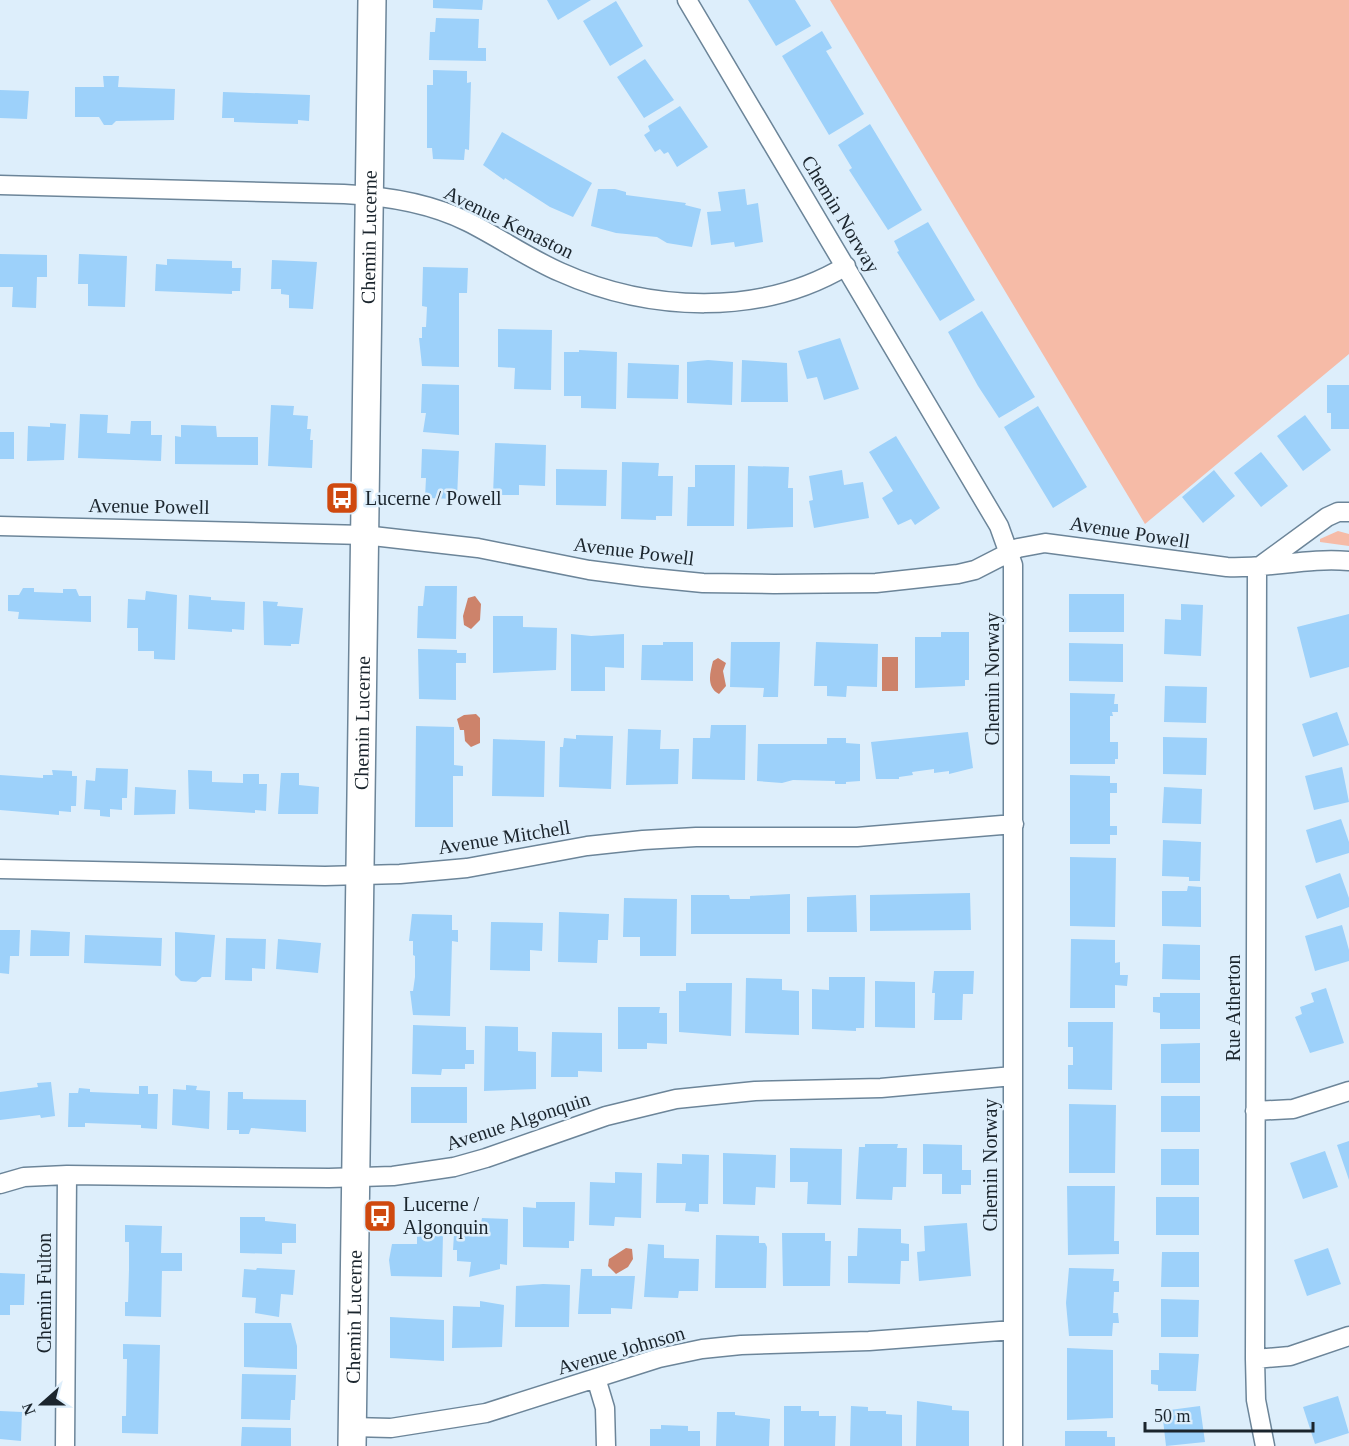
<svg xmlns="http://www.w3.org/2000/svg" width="1349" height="1446" font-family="'Times New Roman',serif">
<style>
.green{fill:#f6bba7}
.water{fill:#cd836b}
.building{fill:#9dd1fa}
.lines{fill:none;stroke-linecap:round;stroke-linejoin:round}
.minor-casing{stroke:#6c8599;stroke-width:21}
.secondary-casing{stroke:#6c8599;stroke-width:30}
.minor{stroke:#fff;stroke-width:18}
.secondary{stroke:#fff;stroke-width:27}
.labels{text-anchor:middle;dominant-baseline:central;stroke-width:5;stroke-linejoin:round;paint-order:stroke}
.street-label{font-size:20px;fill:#1b252d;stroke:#ddeefb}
.poi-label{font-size:20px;fill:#1b252d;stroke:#ddeefb;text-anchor:start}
</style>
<rect width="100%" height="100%" fill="#ddeefb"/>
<!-- green -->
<path class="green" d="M830,0H1349V354L1145,524Z
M1338,531L1349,534V546L1320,542V539Z"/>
<!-- water -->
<path class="water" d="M475,596L481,604L480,620L471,629L464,625L463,616L468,598Z
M882,657H898V691H882Z
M718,658L726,663L723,671L726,686L719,694C706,687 710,673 713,661Z
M476,714L480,718V743L471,747L465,741L464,730H460L457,719L464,715Z
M626,1248L632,1249L633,1259L628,1267L616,1274L608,1266L609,1259Z"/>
<!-- building -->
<path class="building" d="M433,0H483L482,10L433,8Z
M547,0H591L558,20Z
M748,0H795L811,26L776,46Z
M616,1L643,46L610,66L583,21Z
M436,18L479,19L478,48H486V61L429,60L430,32H435Z
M822,31L832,48L826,51L864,114L829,135L782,56Z
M645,59L674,100L644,118L617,77Z
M433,70L467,71V83L471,82L469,150L465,149L464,160L433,159L432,148H427V85H433Z
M103,76H119L118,87L175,89L174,120L116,121L112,125H104L99,117H75V87H104Z
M0,90L29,91L27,119L0,118Z
M223,92L310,95L309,121L298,120V124L234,122V118H222Z
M680,106L708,147L677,167L668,152L664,154L660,149L655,152L644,135L650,131L648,126Z
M870,124L922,210L888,230L849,170L852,168L838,145Z
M502,132L592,183L573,217L550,207L505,178L504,180L483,165Z
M598,189H615L626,192V195L686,203L685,205L701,209L692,247L667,243L657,237L616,233L591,226Z
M745,189L747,205L758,203L763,242L735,247L734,242L711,245L707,212L721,211L718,192Z
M928,222L975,300L940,321L897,252L899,251L894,241Z
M0,254L47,255V277H37L36,308L12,307L13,287H0Z
M79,254L127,256L125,307L88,306V284H78Z
M167,259L232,261V268H241L240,291H232V294L155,291L156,264L167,265Z
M272,260L317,262L313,309L289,308V295L281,294V289H271Z
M423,267L468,268L467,293H459V367L422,366L419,338H422V327H426L427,307L422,306Z
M982,311L1035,397L999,418L978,386L948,332Z
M498,329L552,330L551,390L514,389L515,368L498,367Z
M840,338L859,389L824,400L817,377L807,379L798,351Z
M579,350L617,352L616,409L581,408V396H564V352H579Z
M708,360L733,362L732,405L687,403V362Z
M742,360L787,363L788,402H741Z
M628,363L679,365L678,399L627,398Z
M422,384L459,385V435L423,432L426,413H421Z
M1327,385H1349V429H1331V413H1327Z
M271,405L294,406L293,415L308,416L307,429H311L310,440H313L312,468L268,466Z
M1038,406L1087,487L1053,508L1004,427Z
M80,414L108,415L107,433L130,434L131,421H151V435H162L161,461L78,458Z
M1305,415L1331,450L1303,471L1277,436Z
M50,423L66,424L64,460L27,461L28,426L50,427Z
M181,425L216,426L217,437H258V465L175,464V436L181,437Z
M0,432H14V459H0Z
M896,436L940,508L915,525L911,519L898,525L882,498L893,491L869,452Z
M495,443L546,445L545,486L519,485V495H493Z
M422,449L459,451L457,499L425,498L426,478H421Z
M1261,452L1288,486L1261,507L1234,473Z
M622,462L659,463L658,476H673L672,516H656V520L621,519Z
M695,465H735L734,526H687L688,487H695Z
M748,466L789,467L788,488H793V527L747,529Z
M556,469L607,470L606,506L556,505Z
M842,470L844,485L863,482L869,518L814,528L809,501L813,500L809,476Z
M1214,470L1235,496L1203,523L1182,497Z
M425,586H457L456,639L417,638L418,606H423Z
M23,588H34V592L63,593V589H76L79,596H91V622L18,619L19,612L8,611V595H19Z
M146,591L177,595L175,660L154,659V651H138V628H127L128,599L145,600Z
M1069,594H1124V632H1069Z
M189,595L211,597V600L245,602L244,630L232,629V632L188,629Z
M263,601L278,602L277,606L303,608L299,644H291V646L264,645Z
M1181,604L1203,605L1201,656L1164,654L1165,619L1181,620Z
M1349,614V667L1310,678L1297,627Z
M493,616H523V627L557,628L556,670L493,673Z
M941,632H969V680H965V686L915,688V637H941Z
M571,634L591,636L624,634V668L605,667V691H571Z
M663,642H693V681L641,680L642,645H663Z
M731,642H780L778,697H763L764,688L730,687Z
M816,642L878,644L877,687L847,686L846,697L827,696V686H814Z
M1069,643L1123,644V682L1069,681Z
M418,649L457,650V653H466V663H456V700L419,699Z
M1165,686L1207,687L1206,723L1164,722Z
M1070,693L1115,694L1114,704H1118V712H1112L1113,716H1110V742H1118V759H1115V764H1070Z
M1337,712L1349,745L1313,757L1302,724Z
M711,725H746L745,780L692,779L693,738H710Z
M416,726L454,727V765L463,766V776H453V827H415Z
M628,729L661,730L660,749H679L678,784L626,785Z
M968,732L973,768L949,774V771L934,773V769L912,772L913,775L899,777V779H876L871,742Z
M576,735L613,736L611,789L559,787L560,747H563L564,738L576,739Z
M1163,737L1207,738L1206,775L1163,774Z
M827,738H846V743L860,744V781L846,782V784H835V781L793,780L782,783L757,781L758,744H827Z
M493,739L545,741L544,797L492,796Z
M1342,767L1349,802L1314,810L1305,776Z
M96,768L128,769L127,798H122V810L110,809V817L100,816V810L84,809L86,780L95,781Z
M52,770L72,771V776H77L76,806H71V812L59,811V815L0,810V775L43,778V775H53Z
M188,770L212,771V782L243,783V774H259V784H267L266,811L255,810V813L189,809Z
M281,773H299V785L319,787L318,814H278Z
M1070,775L1110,776V783H1117V793H1110V826H1117V835H1110V844H1070Z
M135,787L176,790L175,814L134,815Z
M1164,787L1202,789L1201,824L1162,823Z
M1341,819L1349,842V853L1316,863L1306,830Z
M1163,840L1201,842L1200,881H1189V877L1162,876Z
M1070,857L1116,858L1115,927L1070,926Z
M1340,873L1349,898V907L1317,919L1305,886Z
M1188,886L1201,887V927L1162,926V891H1187Z
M970,893L971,930L870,931V895Z
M790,894V934H691V895H729L730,899H750V896Z
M856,895L857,932H807V897Z
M624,898L677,899L676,956H640V937H623Z
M559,912L609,914L608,940H598L597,963L558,962Z
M412,914L452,915V930H458V942L452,941L450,1016L413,1015L410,991H413L415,977V956L413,955V941H409Z
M491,922L543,923L542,951L530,950V971L490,970Z
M1342,925L1349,950V961L1315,971L1305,936Z
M0,930H20L19,956H10L9,974L0,973Z
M31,930L70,932L69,956H30Z
M175,932L215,935L211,977H202L196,982L181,981L175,975Z
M85,935L162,938L161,966L84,963Z
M226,938L266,939L265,969L252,968V981L225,980Z
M278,939L321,943L318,973L276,969Z
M1071,939L1115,940V963L1120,962V975H1128L1127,986L1115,985V1008H1070Z
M1163,944L1200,945V980L1162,979Z
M934,971H974L973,994H963L962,1020H934L935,993H932Z
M829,977H865L864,1028H856V1031L812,1029V989L829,990Z
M746,978L782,979V990L799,991V1035L745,1033Z
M875,981L915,982V1028L875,1027Z
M686,983H732L731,1036L679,1032V991H686Z
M1326,988L1344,1043L1310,1053L1295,1017L1302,1014L1300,1007L1314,1002L1311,993Z
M1160,993H1200V1029H1160V1013L1153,1012V997H1160Z
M618,1007H660L659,1013H667V1044L647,1043V1049H618Z
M1068,1022H1113L1112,1090L1068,1089V1065H1073V1047H1068Z
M413,1025L466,1027V1050H474V1064H465V1069H442L441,1075L412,1074Z
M485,1026L518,1027V1051L536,1052V1089L484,1091Z
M552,1032L602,1033V1072L578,1071V1077H551Z
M1200,1043V1083H1161V1044Z
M51,1082L55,1116L41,1118L40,1115L0,1120V1092L38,1087L37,1083Z
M186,1085L197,1086L196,1090L210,1091L209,1129L172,1125L173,1089L186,1090Z
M139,1086H148V1094H158L157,1129L141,1128V1125L85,1123V1127H68L69,1093H78L79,1088L90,1089V1092L139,1094Z
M411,1087H467V1123H411Z
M228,1092H243V1099L306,1100V1132L251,1128L249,1134H239V1130H227Z
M1161,1096H1200V1132H1161Z
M1069,1104L1116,1105L1115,1173H1069Z
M1349,1141V1180L1337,1145Z
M865,1144H898L897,1148H907L906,1187H893L892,1200L856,1199L859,1147H865Z
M923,1144L962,1145V1170H971V1185H961V1194H942V1174H923Z
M790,1148L842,1149L841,1205L807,1204L808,1182H790Z
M1161,1149H1199V1185H1161Z
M1325,1151L1338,1187L1303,1199L1290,1163Z
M723,1153L776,1155L775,1188L756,1187L755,1205L723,1204Z
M682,1154L709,1155L708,1204H699V1212L685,1211L686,1203H656L657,1163L682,1164Z
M615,1172L642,1173L641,1218L615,1217L614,1226L589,1225L590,1182L615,1183Z
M1067,1186H1115L1114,1241H1119V1254L1068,1255Z
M1156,1197H1199V1235H1156Z
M536,1202H575L574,1241H569V1248L523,1247V1207L536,1208Z
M240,1217H265V1221L296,1224V1243H282V1254L240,1253Z
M482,1218L508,1219L507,1265L500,1264V1269L469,1277L471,1262L457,1261V1250H453L454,1234H457L458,1223H481Z
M967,1223L971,1276L919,1281L917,1252L925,1251L924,1226Z
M125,1225L162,1226L161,1253H182V1271H162L161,1317L125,1316V1302H128L129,1270V1242H125Z
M858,1228L901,1229V1243L909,1244V1261H901L900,1284L848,1283V1256H857Z
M430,1233L443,1234L442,1277L391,1276L389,1260L392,1244H417V1234Z
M782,1233H825V1241H831L830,1286H783Z
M716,1235L759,1236V1243H765L767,1247L766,1288H715Z
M648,1244L664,1245V1258L699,1259L698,1291H679L678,1298L644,1297Z
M1328,1248L1341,1284L1307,1296L1294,1260Z
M1162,1252H1199V1287H1161Z
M257,1268L295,1270L293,1295L281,1294L279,1317L255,1313L256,1298L242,1297L244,1269L256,1270Z
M1069,1268L1114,1269L1113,1281H1119V1292H1114L1113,1313H1118L1119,1323H1113L1112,1336H1069L1066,1303Z
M581,1269H592V1276H635L632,1309L611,1308V1314H578Z
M0,1273L25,1274L24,1305H10V1315H0Z
M543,1284L570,1285L569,1327H515L516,1286Z
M1161,1299L1199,1300L1198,1337H1161Z
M480,1301L504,1305L502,1347L452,1348L453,1306L480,1307Z
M390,1317L444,1320V1361L390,1358Z
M244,1323H291L297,1346V1369L244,1367Z
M123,1344L160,1345L158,1434L122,1433V1416H126L127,1359H123Z
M1067,1348L1113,1350V1418L1067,1420Z
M1159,1353L1199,1354L1196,1391H1158V1385L1151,1384V1370H1159Z
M242,1374L296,1375L295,1400H291L290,1420L241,1419Z
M1338,1396L1349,1433L1315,1444L1303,1407Z
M917,1401L952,1406V1410L969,1411V1446H916Z
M784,1406H801V1411H819V1416H836L835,1446H784Z
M851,1406L868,1407V1411H886V1414L902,1415V1446H850Z
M1200,1406L1205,1442L1166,1446L1162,1411Z
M0,1411L22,1412L21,1441L0,1439Z
M717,1412H735V1415L770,1419L769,1446H716Z
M661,1425L688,1426V1431H700V1446H650V1429H661Z
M242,1427L291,1428V1446H241Z
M1065,1431H1107V1437H1115V1446H1065Z"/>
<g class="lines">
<defs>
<path id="minor" d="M687,0L999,526L1013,565V1446
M0,185L344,194C387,196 430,203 468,222C500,238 528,258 560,272C649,312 761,317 846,266
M0,526L364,535L478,548L589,570L643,577L703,583L774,584L876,583L958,574L975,570L1018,548L1045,543L1227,567C1268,569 1308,557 1349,561
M1260,566L1327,517L1338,512H1349
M1257,569L1255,1359L1256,1400L1265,1446
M0,869L325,876L400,874L467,868L587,846L643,840L696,837H857L1014,824
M1255,1111L1293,1109L1349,1091
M0,1184L24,1177L67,1175L329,1178L393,1176L454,1167L486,1158L606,1116L676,1099L755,1091L881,1088L1013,1076
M1255,1359L1290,1356L1349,1336
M596,1378L605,1408L606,1446
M352,1427L391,1428L486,1413L659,1358L702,1349L741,1345L869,1341L1013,1330
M65,1446L67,1175"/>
<g id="secondary">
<path id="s1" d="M352,1446L372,0"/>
</g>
</defs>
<!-- minor casing -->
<use href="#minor" class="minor-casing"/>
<!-- secondary casing -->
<use href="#secondary" class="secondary-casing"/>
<!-- minor -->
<use href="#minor" class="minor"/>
<!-- secondary -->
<use href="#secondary" class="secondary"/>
</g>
<!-- icons -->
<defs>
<symbol id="bus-square" viewBox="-11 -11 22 22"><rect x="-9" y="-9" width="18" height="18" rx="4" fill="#cf490f" stroke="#ddeefb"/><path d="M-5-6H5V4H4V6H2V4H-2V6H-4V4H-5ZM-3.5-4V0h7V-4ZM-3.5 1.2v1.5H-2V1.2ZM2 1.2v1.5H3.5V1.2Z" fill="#fff"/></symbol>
</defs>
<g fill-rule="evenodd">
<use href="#bus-square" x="323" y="479" width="38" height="38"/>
<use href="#bus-square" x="361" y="1197" width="38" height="38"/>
</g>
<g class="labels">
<!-- street labels -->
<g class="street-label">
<text transform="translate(841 214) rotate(59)">Chemin Norway</text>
<text transform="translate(509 222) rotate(26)">Avenue Kenaston</text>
<text stroke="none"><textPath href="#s1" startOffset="1209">Chemin Lucerne</textPath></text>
<text transform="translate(149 506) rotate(1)">Avenue Powell</text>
<text transform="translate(1130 532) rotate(9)">Avenue Powell</text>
<text transform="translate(634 551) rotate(7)">Avenue Powell</text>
<text transform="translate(992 679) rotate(-90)">Chemin Norway</text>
<text stroke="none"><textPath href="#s1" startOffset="723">Chemin Lucerne</textPath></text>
<text transform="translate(504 837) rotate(-9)">Avenue Mitchell</text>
<text transform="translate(1233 1008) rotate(-90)">Rue Atherton</text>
<text transform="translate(518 1121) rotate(-18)">Avenue Algonquin</text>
<text transform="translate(990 1165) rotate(-90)">Chemin Norway</text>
<text transform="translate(44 1293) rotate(-90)">Chemin Fulton</text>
<text stroke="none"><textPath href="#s1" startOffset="129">Chemin Lucerne</textPath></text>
<text transform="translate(621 1350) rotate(-16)">Avenue Johnson</text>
</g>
<!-- poi labels -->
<g class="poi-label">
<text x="365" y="498">Lucerne / Powell</text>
<text x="403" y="1204">Lucerne /<tspan x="403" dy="23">Algonquin</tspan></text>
</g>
</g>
<!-- north arrow -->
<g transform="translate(42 1404) rotate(249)" stroke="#ddeefb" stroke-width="4.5" paint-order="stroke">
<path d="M0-4.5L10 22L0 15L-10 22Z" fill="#1b252d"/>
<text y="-9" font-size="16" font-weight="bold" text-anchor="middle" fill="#1b252d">N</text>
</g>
<!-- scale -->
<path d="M1145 1422v9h168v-9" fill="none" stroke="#1b252d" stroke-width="3"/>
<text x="1154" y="1422" font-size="18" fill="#1b252d" stroke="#ddeefb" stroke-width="4.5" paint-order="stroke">50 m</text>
</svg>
